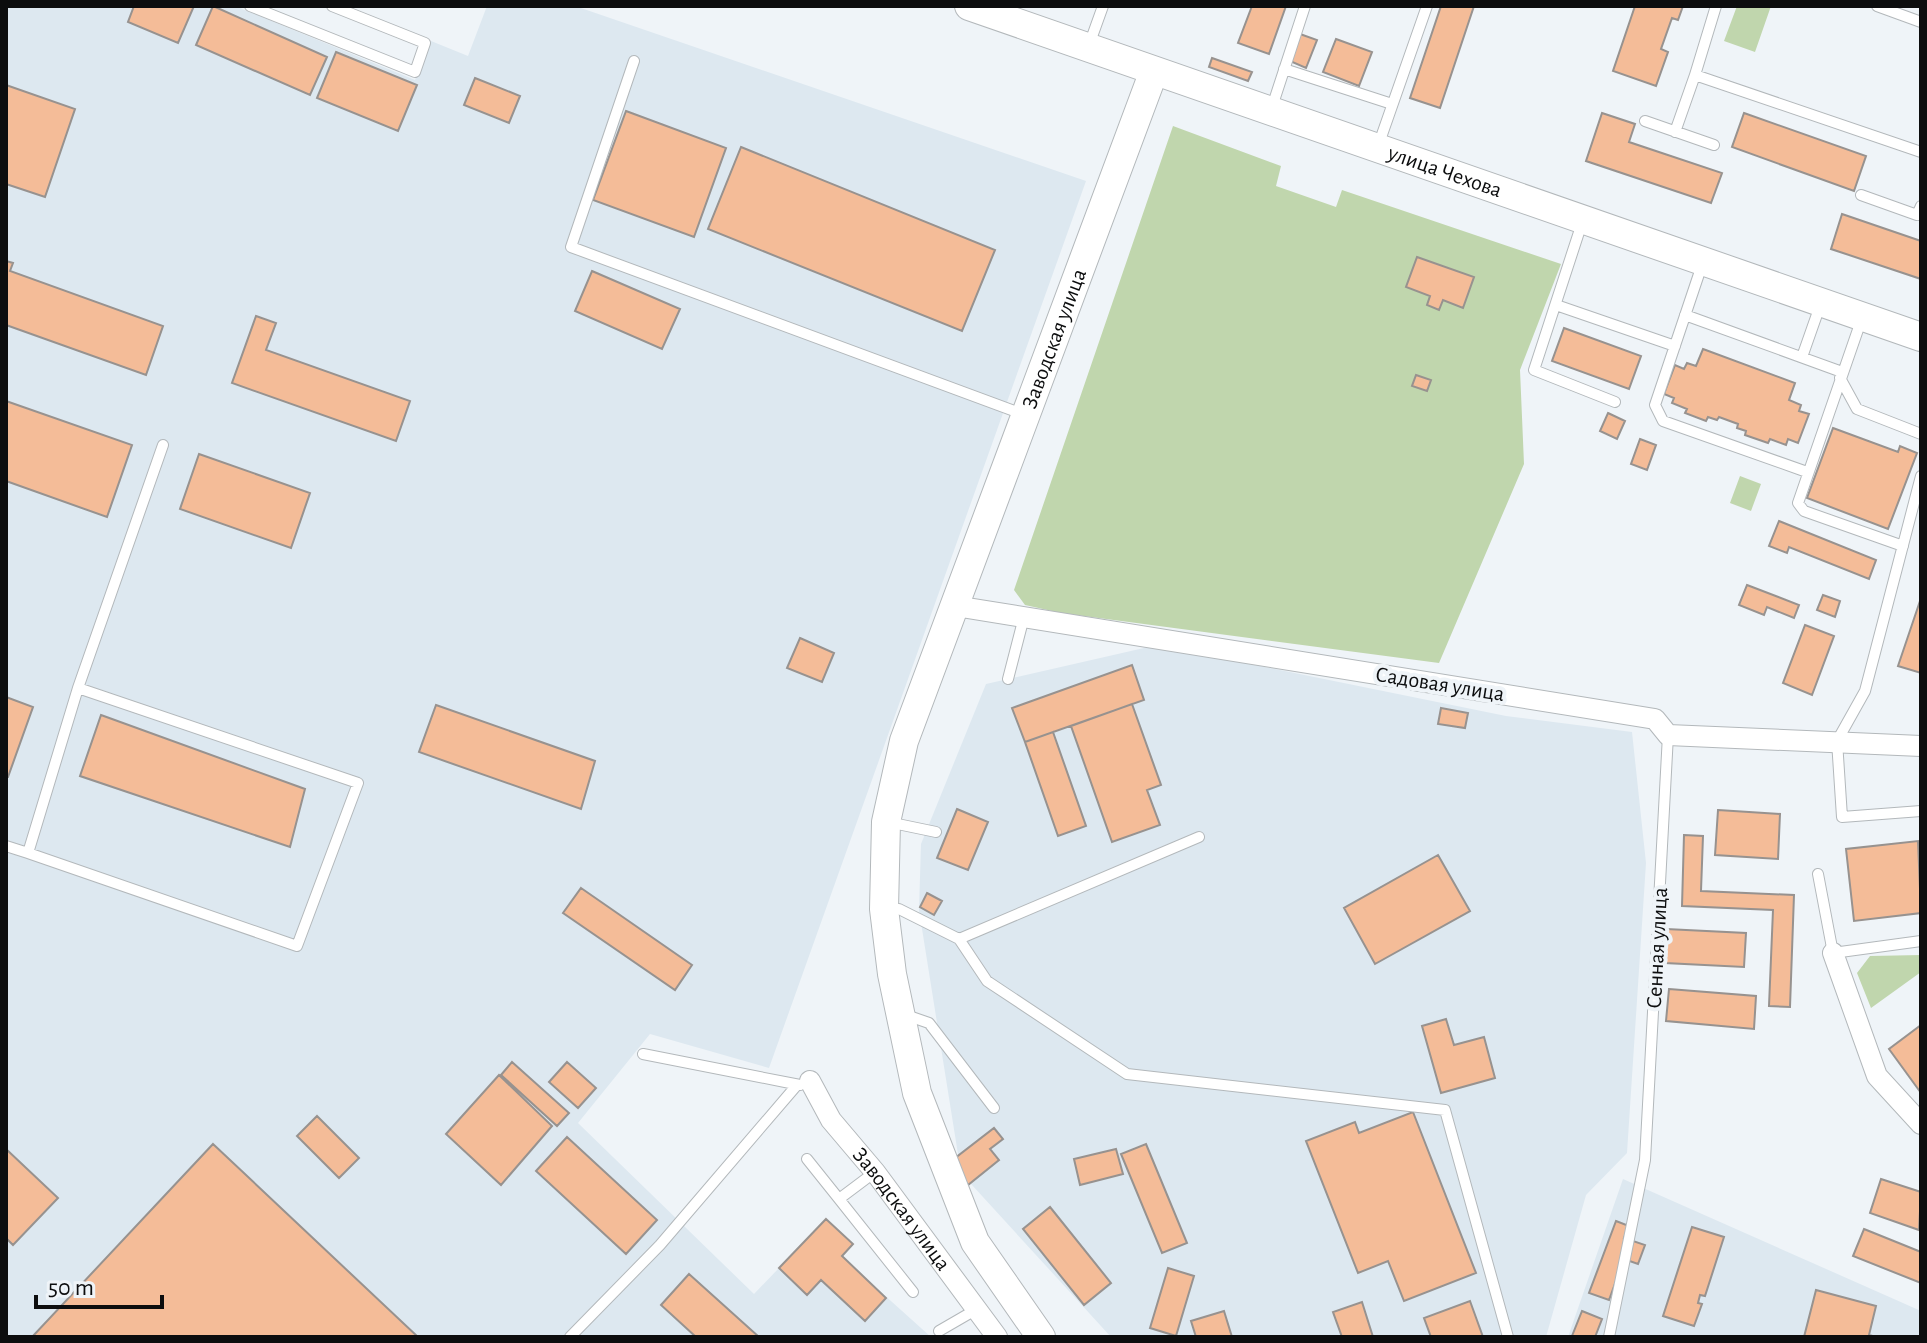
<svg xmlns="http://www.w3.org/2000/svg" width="1927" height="1343" font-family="'Alegreya Sans',sans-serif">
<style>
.built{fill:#dde8f0}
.green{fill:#c0d6ad}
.building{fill:#f4bc98;stroke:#97928f;stroke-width:2}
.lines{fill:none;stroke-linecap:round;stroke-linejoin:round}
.lane-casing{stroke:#b3b8bb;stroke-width:12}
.street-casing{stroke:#b3b8bb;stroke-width:22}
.secondary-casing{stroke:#b3b8bb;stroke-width:30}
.lane{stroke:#fff;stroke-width:10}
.street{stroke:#fff;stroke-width:20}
.secondary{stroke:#fff;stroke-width:28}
.labels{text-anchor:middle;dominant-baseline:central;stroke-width:8;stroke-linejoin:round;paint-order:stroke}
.street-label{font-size:22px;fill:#0c0d0e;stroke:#eff4f8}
</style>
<rect width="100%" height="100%" fill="#eff4f8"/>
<!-- built -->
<path class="built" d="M6,6H235L415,80L431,41L468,56L487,6H575L1086,181L769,1068L650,1034L578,1123L754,1294L826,1219L853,1244L842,1257L931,1337H6Z
M1157,645L1506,716L1632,732L1646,863L1627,1153L1586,1195L1546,1337H1111L961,1173L919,910L921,844L986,684Z
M1623,1179L1921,1311V1337H1568Z"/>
<!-- green -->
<path class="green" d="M1737,6H1771L1755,52L1724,41Z
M1173,126L1281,166L1276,186L1336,207L1342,190L1561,264L1520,370L1524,464L1439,663L1061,613L1025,605L1014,590Z
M1740,476L1761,484L1751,511L1730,503Z
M1921,955V972L1871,1008L1857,973L1870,956Z"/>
<!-- building -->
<path class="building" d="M134,6H194L178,43L128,22Z
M213,6L327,57L310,95L196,45Z
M1252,6H1286L1269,54L1238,43Z
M1441,6H1474L1440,108L1410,98Z
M1635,6H1683L1678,20L1672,18L1661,49L1668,52L1656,86L1613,71Z
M1300,34L1317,40L1306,68L1290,61Z
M1336,39L1372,52L1359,86L1323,72Z
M336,52L417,85L398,131L317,98Z
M1212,58L1252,72L1248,81L1209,67Z
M475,78L520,96L509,123L464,105Z
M6,85L75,109L45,197L6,184Z
M626,111L726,148L694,237L593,200Z
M1602,113L1635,124L1629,142L1722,173L1711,203L1586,161Z
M1744,113L1866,156L1854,191L1732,147Z
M741,147L995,250L962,331L708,229Z
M1842,214L1921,241V279L1831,249Z
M1417,257L1474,277L1463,308L1443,300L1439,310L1427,305L1430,296L1406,287Z
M6,261L13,263L10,271L163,326L146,375L6,325Z
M592,271L680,309L662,349L575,311Z
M256,316L276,323L266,350L410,401L396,441L232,383Z
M1564,328L1641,356L1629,389L1552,361Z
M1703,349L1795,383L1789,400L1801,405L1799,411L1809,414L1798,443L1788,439L1786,445L1770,439L1768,443L1745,435L1746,431L1737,428L1738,424L1719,417L1717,420L1708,417L1706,421L1685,413L1687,409L1672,403L1674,398L1664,394L1675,365L1684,369L1687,363L1696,366Z
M1416,375L1431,380L1427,391L1412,386Z
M6,401L132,445L107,517L6,481Z
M1608,413L1625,421L1617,439L1600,431Z
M1833,428L1898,452L1900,446L1917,453L1888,529L1807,498Z
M1640,439L1656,445L1647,470L1631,464Z
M199,454L310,493L291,548L180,509Z
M1779,521L1876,560L1869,579L1789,547L1787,553L1769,546Z
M1747,585L1799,605L1794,618L1767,607L1764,615L1739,605Z
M1823,595L1840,601L1835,617L1817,610Z
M1921,598V673L1898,666Z
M1805,625L1834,636L1812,695L1783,683Z
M800,638L834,653L822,682L787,668Z
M1132,665L1144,700L1025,742L1012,708Z
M6,697L33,707L8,777H6Z
M1132,704L1161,785L1147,790L1160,825L1112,842L1071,726Z
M436,705L595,761L581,809L419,752Z
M1441,708L1468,713L1465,728L1438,724Z
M101,715L305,789L290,847L80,776Z
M1053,732L1086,826L1058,836L1025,742Z
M957,809L988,822L968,870L937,858Z
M1718,810L1780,814L1778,859L1715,855Z
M1684,835L1703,836L1701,891L1794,895L1790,1007L1769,1006L1773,910L1682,906Z
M1918,841L1921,913L1854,921L1846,849Z
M1438,855L1470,911L1375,964L1344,908Z
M581,888L692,965L675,990L563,913Z
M927,893L942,901L934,915L920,907Z
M1666,929L1746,933L1744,967L1665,963Z
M1669,989L1756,996L1754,1029L1666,1021Z
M1446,1019L1454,1045L1484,1037L1495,1078L1441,1093L1422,1026Z
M1921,1025V1093L1889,1049Z
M512,1062L569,1113L557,1126L501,1075Z
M567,1062L596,1088L578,1108L549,1082Z
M499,1075L552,1126L501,1185L446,1134Z
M1413,1112L1476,1273L1404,1301L1388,1261L1358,1273L1306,1141L1355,1122L1359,1133Z
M317,1116L359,1158L339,1178L297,1136Z
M994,1128L1003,1139L990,1149L999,1160L968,1185L950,1162Z
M567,1137L657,1220L626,1254L536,1171Z
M213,1144L418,1337H32Z
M1146,1144L1187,1243L1162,1253L1121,1154Z
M6,1149L58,1198L13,1245L6,1238Z
M1116,1149L1123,1174L1080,1185L1074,1159Z
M1881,1179L1921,1192L1919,1230L1870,1213Z
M1050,1207L1111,1283L1084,1305L1023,1229Z
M826,1219L853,1244L842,1256L886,1298L865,1321L821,1280L807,1295L779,1268Z
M1616,1221L1629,1226L1624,1238L1645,1245L1638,1264L1624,1259L1609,1300L1589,1293Z
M1692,1227L1724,1237L1705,1296L1700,1295L1698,1303L1702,1304L1694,1326L1663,1316Z
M1864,1229L1921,1252V1283L1853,1256Z
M1168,1268L1194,1276L1176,1336L1150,1328Z
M689,1274L759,1337H696L661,1305Z
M1816,1290L1876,1306L1869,1335L1876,1337H1804Z
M1470,1301L1483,1337H1431L1424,1318Z
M1362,1302L1373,1337H1342L1333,1312Z
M1224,1311L1232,1337H1196L1191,1321Z
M1582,1311L1602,1319L1595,1337L1572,1336Z"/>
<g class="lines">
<defs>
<path id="lane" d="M250,6L415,72L425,43L332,6
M1716,6L1695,75L1921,152
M1877,6L1921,22
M1089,45L1103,6
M634,61L571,247L1025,415
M1284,69L1392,104
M1271,110L1305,6
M1645,121L1714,145
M1675,132L1695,75
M1378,146L1427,6
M1861,195L1917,215L1921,206
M1582,223L1534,370L1615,402
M1703,262L1655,405L1663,421L1807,472
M1556,305L1675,346
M1685,315L1842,372
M1862,318L1798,503L1804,511L1903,546
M1802,357L1821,303
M1840,378L1857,409L1921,434
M1921,476L1865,691L1837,741L1842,817L1921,811
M1008,679L1024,617
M888,822L936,832
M6,846L28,853L78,688L163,445
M28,853L297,946L358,783L78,688
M1818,874L1833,953L1921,941
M886,909H899L959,939L987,981L1127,1074L1445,1110L1508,1337
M959,939L1199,837
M903,1014L929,1023L994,1108
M643,1054L800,1085
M807,1159L839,1199L875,1172
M839,1199L913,1292
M939,1331L977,1309
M570,1337L660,1245L797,1085
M1609,1337L1645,1160L1668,735"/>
<g id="street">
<path d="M955,606L1655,719L1668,735L1921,746"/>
<path d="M1833,953L1877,1076L1921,1124"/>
<path id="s1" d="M810,1081L831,1120L875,1172L997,1337"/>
</g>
<g id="secondary">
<path id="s2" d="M969,6L1921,337"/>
<path id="s3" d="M1041,1337L975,1242L917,1093L892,974L884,909L886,822L904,741L1154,71"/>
</g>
</defs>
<!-- lane casing -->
<use href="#lane" class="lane-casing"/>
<!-- street casing -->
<use href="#street" class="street-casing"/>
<!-- secondary casing -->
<use href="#secondary" class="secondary-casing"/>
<!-- lane -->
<use href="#lane" class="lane"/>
<!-- street -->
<use href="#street" class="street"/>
<!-- secondary -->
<use href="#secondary" class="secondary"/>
</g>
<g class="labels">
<!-- street labels -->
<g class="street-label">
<text stroke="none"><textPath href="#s2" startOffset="504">улица Чехова</textPath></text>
<text stroke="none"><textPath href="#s3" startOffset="1062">Заводская улица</textPath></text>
<text transform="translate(1440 684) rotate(9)">Садовая улица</text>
<text transform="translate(1657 948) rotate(-87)">Сенная улица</text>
<text stroke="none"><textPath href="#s1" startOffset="158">Заводская улица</textPath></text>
</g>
</g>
<!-- border -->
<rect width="1927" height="1343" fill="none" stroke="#0c0d0e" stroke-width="16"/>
<!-- scale -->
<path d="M36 1295v12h126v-12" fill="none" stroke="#0c0d0e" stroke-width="4"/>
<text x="48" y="1295" font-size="24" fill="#0c0d0e" stroke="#eff4f8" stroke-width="6" paint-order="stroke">50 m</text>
</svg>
